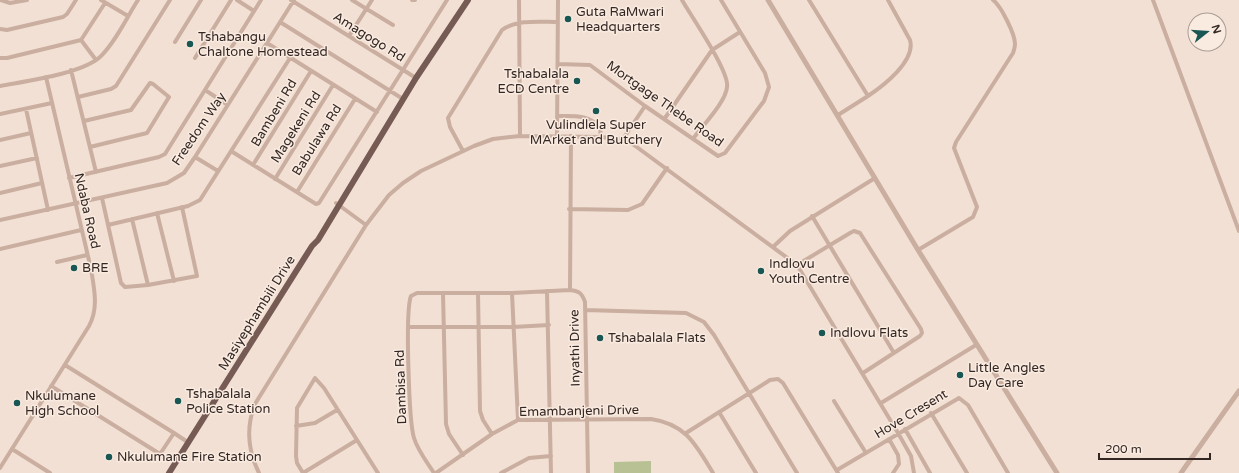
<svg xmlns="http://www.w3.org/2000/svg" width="1239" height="473" font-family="'Varela Round',sans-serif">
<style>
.green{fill:#b8c194}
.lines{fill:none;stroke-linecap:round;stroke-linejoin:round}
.minor{stroke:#caaea0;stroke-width:4}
.tertiary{stroke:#caaea0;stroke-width:5}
.primary{stroke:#765b54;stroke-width:6}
.poi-dot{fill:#185753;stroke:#faebe0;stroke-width:1.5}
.labels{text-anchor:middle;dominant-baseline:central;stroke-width:3;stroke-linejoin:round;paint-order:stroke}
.poi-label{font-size:13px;fill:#332724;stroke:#faebe0;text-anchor:start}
.street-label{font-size:13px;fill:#332724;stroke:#faebe0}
</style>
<rect width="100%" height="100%" fill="#f2e0d4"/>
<!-- green -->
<path class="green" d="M651,461V473H614V462Z"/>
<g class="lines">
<!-- minor -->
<path class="minor" d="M1,0L10,3L27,0
M101,0L128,16
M237,0L254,11
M291,0L416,78
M352,0L393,25
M412,0H415
M519,0L520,136
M682,0C691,16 730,72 727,87C726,102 702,126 693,139
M809,0L868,96L838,115
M1153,0L1239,231
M280,22L403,99
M0,29L7,30L63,17L67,14L76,0
M349,36L372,0
M81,40L96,60
M175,42L201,0
M267,43L377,112
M0,58H7L81,40L105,3
M195,58L231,0
M558,64L590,65L645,106L718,156L725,153L764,101L769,87L765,73L721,0
M71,70L96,172
M0,86C26,81 81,74 100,57C115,43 127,17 138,0
M205,90L228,105
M868,96C883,86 916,61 910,40L888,0
M78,97L111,89L116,86L170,0
M26,109L48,210
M0,114L52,103
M558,116C572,116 590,114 600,128L601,137
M665,118L712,50L740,32
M84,121L131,110L150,83L153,84L169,97L147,133L90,147
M557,136L558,0
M571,136L570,290C579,291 582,293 585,302L588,473
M623,139L645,106
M0,140L31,133
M231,151L316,204L319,203L447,0
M463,151L450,127L448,118L502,30C517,19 540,22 558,22
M195,157L218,171
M253,165L311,71
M0,166L37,158
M69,178L159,157L165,154L261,0
M275,179L333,85
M297,192L355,99
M0,193L42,183
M102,198L121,283L125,287L148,285L197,276L182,207
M336,203L366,225
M569,209L628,210L642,204L667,168
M157,213L174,281
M812,216L894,353
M132,219L148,285
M0,220L167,183L184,173L195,157L294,0
M108,225L188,206L200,200L290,58
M774,246L790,231L875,178
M0,249L81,230
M918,250L973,217L977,207L954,148L956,142L1013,53C1014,50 1015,47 1015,44C1015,34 1001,6 993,0
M57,262L87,255
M797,265L850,233L854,231L860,233L921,329L922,333L920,336L863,373
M547,291L551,473
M443,293L446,424L449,434L463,455
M478,293L480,411L483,420L492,434
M512,293L518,420
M585,310L686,313L704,322L714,335L797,473
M408,327H513L549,325
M51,386L160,454L174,433L65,365
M834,401L866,453
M881,403L976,345
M719,412L756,473
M931,413L967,473
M296,426L315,423L337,410
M905,429L930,473
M174,433L189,443
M686,433L770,380L778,379L783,383L838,473
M889,439L898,455L899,464L893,473
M12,449L50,473
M0,468L89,326C99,308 94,288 91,269L46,77
M837,470L959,398L968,405L1008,473
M259,473C248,451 246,427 255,404L366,225L389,195L403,183L421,171L474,146L493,139L520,136L601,137L623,139L634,145L797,265L898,433L911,456L914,473
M303,473L297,463L296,456L297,408L315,378L324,388L378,473
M303,473L357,440
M434,473C427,462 418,451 414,438C409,422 405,311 411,296L417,293H512L570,290
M436,473L492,434L518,420L651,419C686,424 696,445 713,473
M501,473L529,458L551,456"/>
<!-- tertiary -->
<path class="tertiary" d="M768,0L918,250L1057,473
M1181,473L1239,391"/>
<!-- primary -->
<path class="primary" d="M169,473L312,246L318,240L416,78L468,0"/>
</g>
<!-- markers -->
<g class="poi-dot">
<circle cx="568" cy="19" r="4"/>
<circle cx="190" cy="44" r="4"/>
<circle cx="577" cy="81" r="4"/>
<circle cx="596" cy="111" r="4"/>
<circle cx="74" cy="268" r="4"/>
<circle cx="761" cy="271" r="4"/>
<circle cx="822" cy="333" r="4"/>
<circle cx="600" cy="338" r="4"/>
<circle cx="960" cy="375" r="4"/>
<circle cx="178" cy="401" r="4"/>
<circle cx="17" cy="403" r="4"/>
<circle cx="109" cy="457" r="4"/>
</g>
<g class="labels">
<!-- poi labels -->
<g class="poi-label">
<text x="576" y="12">Guta RaMwari<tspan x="576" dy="15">Headquarters</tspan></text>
<text x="198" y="37">Tshabangu<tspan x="198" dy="15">Chaltone Homestead</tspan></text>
<text x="569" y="74" text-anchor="end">Tshabalala<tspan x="569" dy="15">ECD Centre</tspan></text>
<text x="596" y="125" text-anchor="middle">Vulindlela Super<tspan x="596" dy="15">MArket and Butchery</tspan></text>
<text x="769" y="264">Indlovu<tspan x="769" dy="15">Youth Centre</tspan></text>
<text x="82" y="268">BRE</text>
<text x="830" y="333">Indlovu Flats</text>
<text x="608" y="338">Tshabalala Flats</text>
<text x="968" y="368">Little Angles<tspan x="968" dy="15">Day Care</tspan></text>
<text x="186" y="394">Tshabalala<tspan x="186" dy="15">Police Station</tspan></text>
<text x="25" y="396">Nkulumane<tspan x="25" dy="15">High School</tspan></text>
<text x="117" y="457">Nkulumane Fire Station</text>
</g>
<!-- street labels -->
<g class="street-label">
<text transform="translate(369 37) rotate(32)">Amagogo Rd</text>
<text transform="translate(665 104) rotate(35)">Mortgage Thebe Road</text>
<text transform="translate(274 113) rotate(-59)">Bambeni Rd</text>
<text transform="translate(296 127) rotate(-58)">Magekeni Rd</text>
<text transform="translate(199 129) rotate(-56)">Freedom Way</text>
<text transform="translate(317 140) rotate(-58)">Babulawa Rd</text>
<text transform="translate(87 211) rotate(77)">Ndaba Road</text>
<text transform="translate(257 313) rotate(-58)">Masiyephambili Drive</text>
<text transform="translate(575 348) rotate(-91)">Inyathi Drive</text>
<text transform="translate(401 387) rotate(-92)">Dambisa Rd</text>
<text transform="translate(579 411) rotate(-1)">Emambanjeni Drive</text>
<text transform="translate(911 414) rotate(-31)">Hove Cresent</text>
</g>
</g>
<!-- north arrow -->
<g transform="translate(1207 32) rotate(73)"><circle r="19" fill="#faebe0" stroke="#aa9d95"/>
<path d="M0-3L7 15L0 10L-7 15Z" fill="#185753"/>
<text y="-6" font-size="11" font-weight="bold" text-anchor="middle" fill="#332724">N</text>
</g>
<!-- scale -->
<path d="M1099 453v6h111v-6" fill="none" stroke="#332724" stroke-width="2"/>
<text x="1105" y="453" font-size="12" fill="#332724" stroke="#faebe0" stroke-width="3" paint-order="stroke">200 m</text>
</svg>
